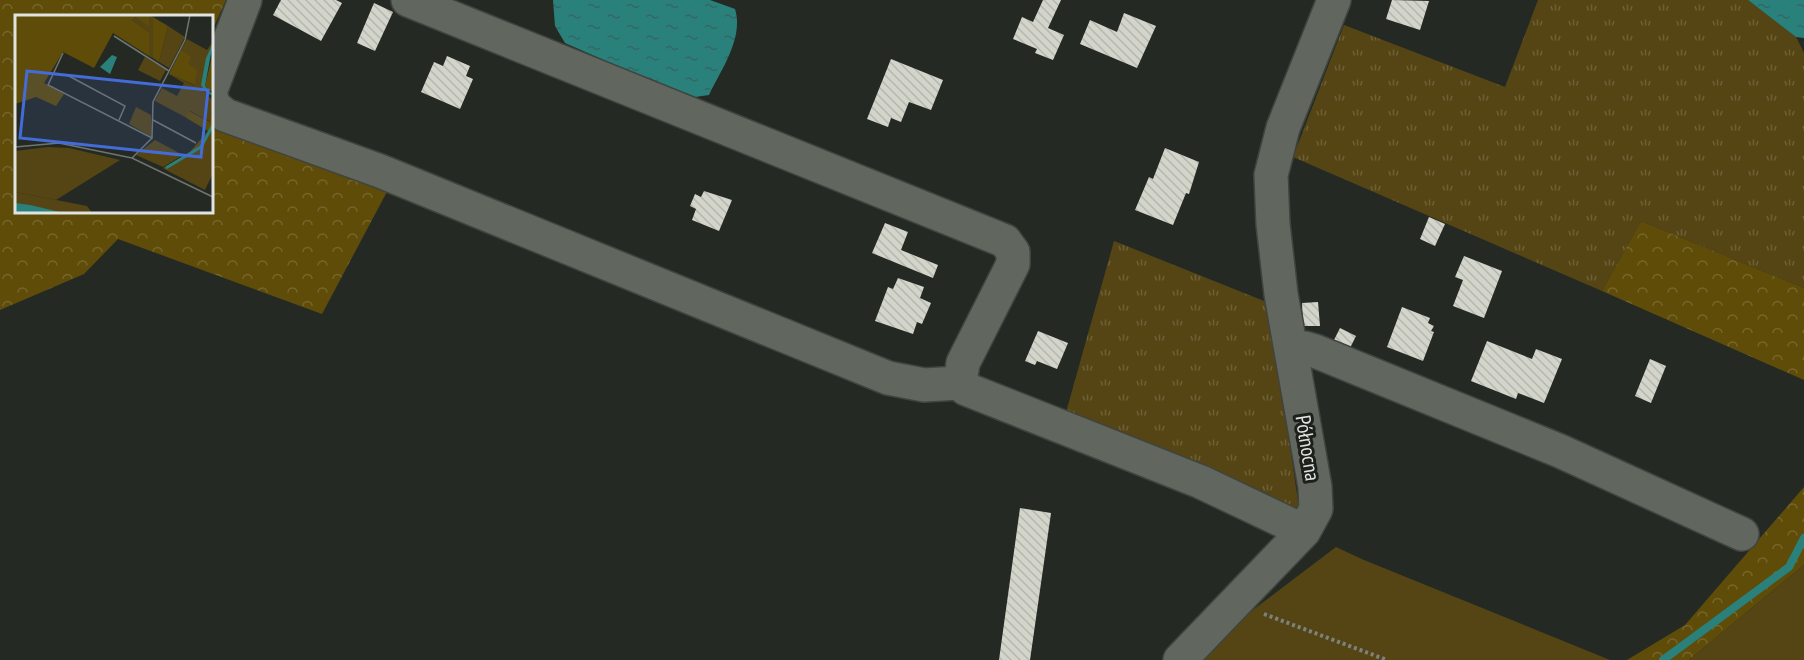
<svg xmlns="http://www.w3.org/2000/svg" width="1804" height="660" font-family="'PT Sans Narrow',sans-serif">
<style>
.grass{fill:url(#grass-tufts)}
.forest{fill:url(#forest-crowns)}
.green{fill:#554514}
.water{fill:url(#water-ripples)}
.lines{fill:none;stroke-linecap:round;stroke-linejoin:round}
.stream{stroke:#2a817b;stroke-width:8}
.building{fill:url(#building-back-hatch)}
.minor-casing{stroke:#40443f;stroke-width:36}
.path{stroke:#7d827c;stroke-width:4;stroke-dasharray:3 3;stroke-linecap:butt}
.minor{stroke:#61675f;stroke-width:33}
.labels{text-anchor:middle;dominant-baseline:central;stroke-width:6;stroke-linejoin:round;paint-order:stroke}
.street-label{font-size:21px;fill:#e0e3df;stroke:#1b201a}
.inset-river{fill:none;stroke:#2a817b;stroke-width:3}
.inset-road{fill:none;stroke:#6f746e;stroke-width:1.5}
.view{fill:#446cd9;fill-opacity:0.15;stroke:#446cd9;stroke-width:3}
.inset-edge{fill:none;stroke:#e0e3df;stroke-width:3}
</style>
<defs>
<pattern id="grass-tufts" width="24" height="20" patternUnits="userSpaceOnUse" patternTransform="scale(1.5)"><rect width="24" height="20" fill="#554514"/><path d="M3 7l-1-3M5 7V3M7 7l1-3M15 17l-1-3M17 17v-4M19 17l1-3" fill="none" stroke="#6d6036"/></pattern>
<pattern id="forest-crowns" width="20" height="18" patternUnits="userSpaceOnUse" patternTransform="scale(1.5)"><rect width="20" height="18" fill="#5f4c09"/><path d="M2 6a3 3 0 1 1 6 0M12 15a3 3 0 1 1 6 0" fill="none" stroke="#76662c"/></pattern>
<pattern id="water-ripples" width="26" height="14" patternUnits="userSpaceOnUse" patternTransform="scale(1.5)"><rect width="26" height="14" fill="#2a817b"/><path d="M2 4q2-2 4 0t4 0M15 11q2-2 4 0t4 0" fill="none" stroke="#356662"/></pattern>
<pattern id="building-back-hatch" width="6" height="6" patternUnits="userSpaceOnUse" patternTransform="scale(1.5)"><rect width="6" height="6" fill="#d3d5ca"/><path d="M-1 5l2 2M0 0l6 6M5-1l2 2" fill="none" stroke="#b6b8af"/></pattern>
</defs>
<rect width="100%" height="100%" fill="#242a23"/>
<!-- grass -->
<path class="grass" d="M1538,0H1748L1796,37L1804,53V288L1641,221L1602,291L1293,157L1344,25L1505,87Z
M1114,241L1269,303L1300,515L1065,416Z"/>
<!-- forest -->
<path class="forest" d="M0,0H226L212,31V16H16V212H212V113L390,186L322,314L118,239L84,274L0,310Z
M1641,221L1804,288V380L1602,291Z
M1804,487V565L1689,660H1627L1685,625Z"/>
<!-- green -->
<path class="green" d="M1336,547L1364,560L1610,660H1199L1237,622Z
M1804,565V660H1689Z"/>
<!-- water -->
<path class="water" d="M553,0H710L735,9C744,38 721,70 709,95L695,97L679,93L565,43L555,26Z
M1748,0H1804V38L1796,37Z"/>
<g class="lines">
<!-- stream -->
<path class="stream" d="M1663,660L1789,567L1804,538"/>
</g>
<!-- building -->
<path class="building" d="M281,0H336L342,3L321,41L273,15Z
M1043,0H1061L1048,28L1064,35L1053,60L1035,53L1037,49L1013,39L1022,17L1033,22Z
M1392,0L1429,1L1420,30L1386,19Z
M374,3L393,12L375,51L357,43Z
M1124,13L1156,26L1137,68L1080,44L1090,20L1117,32Z
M447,56L470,66L466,76L473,79L460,109L421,92L434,62L443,66Z
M891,59L943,80L931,110L909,102L901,122L891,118L888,127L867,119Z
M1165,148L1199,162L1189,194L1186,193L1173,225L1135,210L1149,177L1153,179Z
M704,191L732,200L719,231L692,220L696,209L690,206L695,194L701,197Z
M1429,217L1445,224L1435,246L1420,239Z
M885,223L908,232L901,250L938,265L933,278L872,253Z
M1464,256L1502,271L1484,318L1453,306L1463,280L1455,277Z
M898,278L924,287L920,298L931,303L922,324L917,322L913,334L875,321L888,287L893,289Z
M1318,302L1320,326H1303L1302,303Z
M1402,307L1430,318L1428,323L1434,326L1431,331L1434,332L1423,361L1387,347Z
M1340,328L1356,336L1347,354L1331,346Z
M1038,331L1068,343L1057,369L1037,361L1035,365L1025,361Z
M1487,341L1532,359L1536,349L1562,359L1544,403L1518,393L1516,399L1471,381Z
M1650,359L1666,366L1651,403L1635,396Z
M1020,508L1051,513L1030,660H999Z"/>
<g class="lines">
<defs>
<path id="minor" d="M408,0L1005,241L1013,252V264L963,363L960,383
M212,87L245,0
M212,99L213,105L225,115L380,171L888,378L924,385L960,383
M1291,349L1305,348L1315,351L1560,451L1742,534
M960,383L966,389L1201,482L1304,531L1316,509L1315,487L1281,294L1273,224L1271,175L1283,128L1334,0
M1180,660L1304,531"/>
</defs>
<!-- minor casing -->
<use href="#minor" class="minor-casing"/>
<!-- path -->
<path class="path" d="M1264,614L1387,660"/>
<!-- minor -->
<use href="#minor" class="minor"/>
</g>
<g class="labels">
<!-- street labels -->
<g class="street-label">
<text transform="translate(1308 448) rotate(81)">Północna</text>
</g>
</g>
<!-- overview -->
<g transform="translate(15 15)">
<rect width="198" height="198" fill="#242a23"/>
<path d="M134,0L138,2V43L134,41V17L117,5L120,2L134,10ZM153,11L170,22L154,53L144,47ZM172,24L192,35L198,26L188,75L198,86L196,107L175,96L170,102L140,86L147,73L162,81L169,68L154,59L179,70L166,35ZM130,42L151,55L145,66L123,55ZM121,92L136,100L137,122L114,109ZM33,132L54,133L105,145L41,185L0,177V136Z" fill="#554514"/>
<path d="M0,0H134V11L120,2L117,5L134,17V41L98,18L79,53L48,37L29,68L49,79L41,91L21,82L0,89ZM138,2L153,11L144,47L138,43ZM166,35L176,42L173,49L182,55L180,70L154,59ZM198,37V75L195,76L190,71ZM174,96L195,107L198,96V113L187,132L151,155L148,153L175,137L193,116L170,102Z" fill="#5f4c09"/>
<path d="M198,113V158L190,175L151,155L187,132ZM140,125L168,140L148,152L121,140ZM0,177L72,191L77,198H0Z" fill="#554514"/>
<path d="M198,28L190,71L198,80L192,79L186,70L191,43ZM97,40L102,42L95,59L85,52ZM0,188L15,190L49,198H0Z" fill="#2a817b"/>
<path class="inset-river" d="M151,153L186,132L198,110"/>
<path class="inset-road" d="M99,21L154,56M48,38L33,70L137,123L138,87L170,25L175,0M52,60L110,91L104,105M138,105L181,128M0,132L44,128L117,143L198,182M117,143L137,123"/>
<path class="view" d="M12,56L193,75L186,142L5,123Z"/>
<rect width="198" height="198" class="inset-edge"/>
</g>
</svg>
